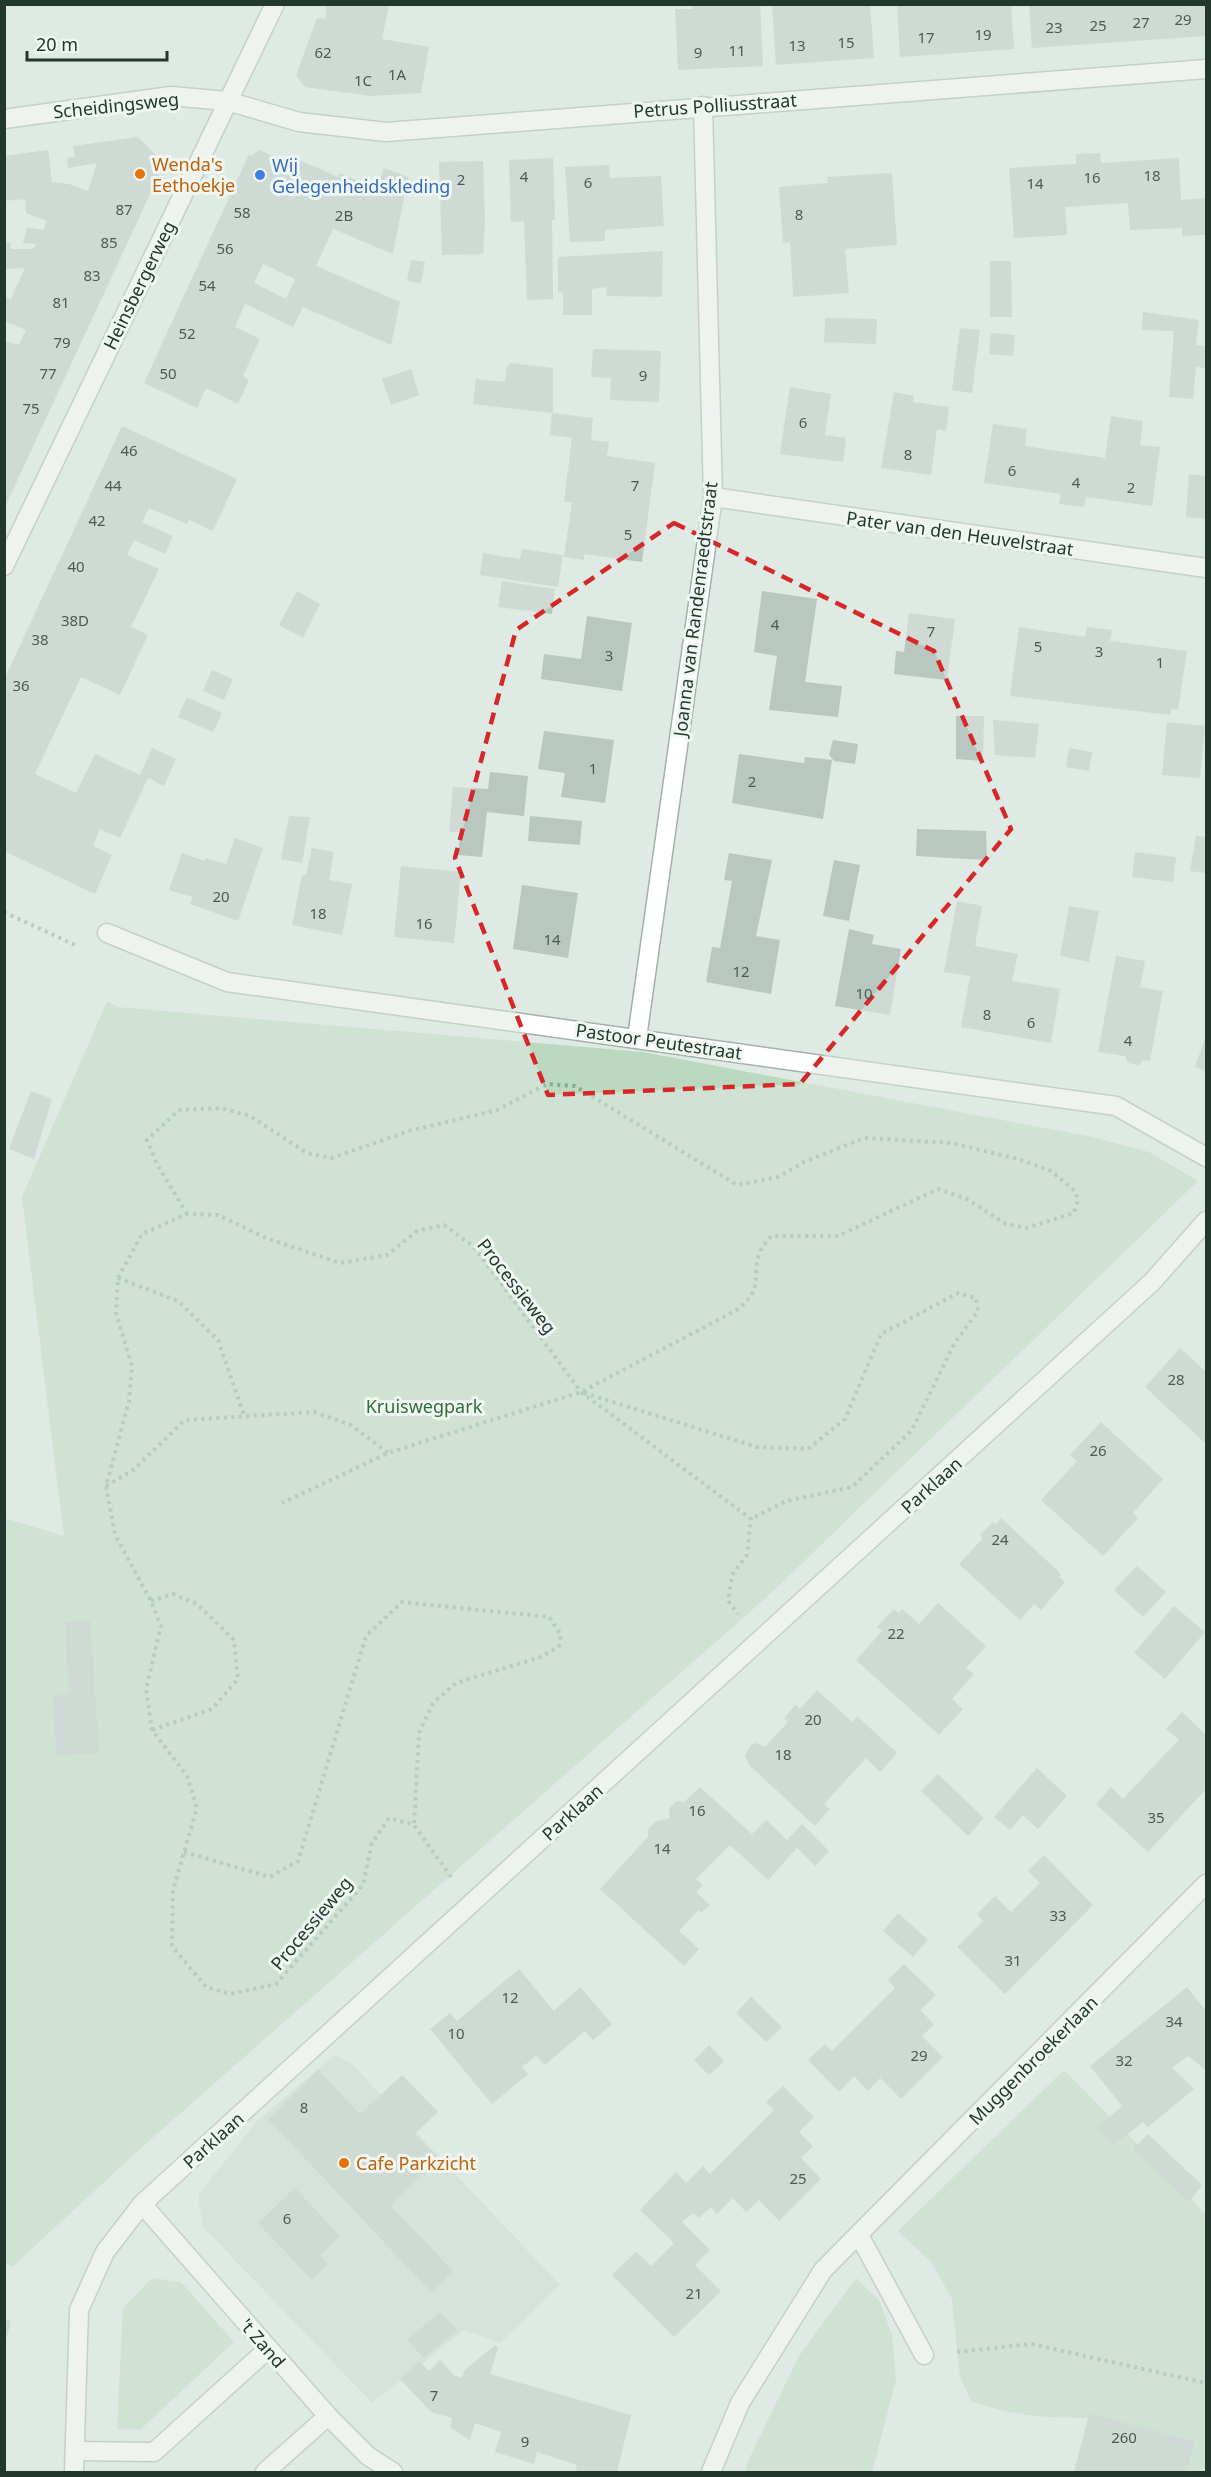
<svg xmlns="http://www.w3.org/2000/svg" width="1211" height="2477" font-family="'Noto Sans',sans-serif">
<style>
.built{fill:#ced9d3}
.green{fill:#bad9be}
.building{fill:#b8c7bf;fill-rule:evenodd}
.lines{fill:none;stroke-linecap:round;stroke-linejoin:round}
.lane-casing{stroke:#a3b1aa;stroke-width:21}
.street-casing{stroke:#a3b1aa;stroke-width:21}
.secondary-casing{stroke:#a0b4aa;stroke-width:21}
.path{stroke:#82ab98;stroke-width:4;stroke-dasharray:3 4.5;stroke-linecap:butt}
.lane{stroke:#fff;stroke-width:18}
.street{stroke:#fff;stroke-width:18}
.secondary{stroke:#fff;stroke-width:18}
.marked{fill:none;stroke:#d62828;stroke-width:4.5;stroke-dasharray:12 8;stroke-linejoin:round}
.food-dot{fill:#e8710a;stroke:#f0f7f2;stroke-width:2}
.shop-dot{fill:#3f7fe0;stroke:#f0f7f2;stroke-width:2}
.labels{text-anchor:middle;dominant-baseline:central;stroke-width:6;stroke-linejoin:round;paint-order:stroke}
.number-label{font-size:15px;fill:#485c53}
.street-label{font-size:18px;fill:#22382f;stroke:#f0f7f2}
.food-label{font-size:18px;fill:#c56008;stroke:#f0f7f2;text-anchor:start}
.shop-label{font-size:18px;fill:#366cbe;stroke:#f0f7f2;text-anchor:start}
.park-label{font-size:18px;fill:#2f6c3e;stroke:#f0f7f2}
</style>
<rect width="100%" height="100%" fill="#e0eae4"/>
<!-- built -->
<path class="built" d="M335,2055L351,2063L560,2285L500,2343L464,2330L372,2403L203,2227L198,2195L258,2120Z"/>
<!-- green -->
<path class="green" d="M107,1001L117,1007L643,1052L1092,1137L1149,1152L1198,1181L769,1595L141,2148L12,2267L4,2262V1518L64,1536L22,1197Z
M1064,2070L1206,2214V2472H1086L1101,2418C1053,2418 1017,2418 971,2401L960,2376L952,2299L932,2263L898,2231Z
M152,2278L181,2282L234,2342L140,2430L117,2429L123,2308Z
M856,2278L879,2300L892,2335L896,2380L872,2472H745L749,2459L799,2356Z"/>
<!-- building -->
<path class="building" d="M326,4H389L382,39L429,47L421,93L371,96L305,87L296,75L317,18L326,19Z
M692,4H760L763,66L678,70L675,9H693Z
M772,4H870L874,58L776,65Z
M897,4H1011L1014,49L900,57Z
M1029,4H1206V36L1032,48Z
M138,137L164,164L4,509V341L19,345L26,330L4,321V296L11,299L25,268L4,269V243L10,242L11,249H33L36,244L23,243L27,227L43,230L47,221L26,213L25,199L4,201V156L48,150L52,182L69,184L88,191L97,163L68,168L67,158L75,157L73,146Z
M260,150L285,162L288,155L338,177L339,173L376,188L384,168L408,177L393,254L333,229L316,266L400,302L391,345L303,307L293,327L245,304L235,327L260,339L243,376L249,380L238,404L206,388L197,408L144,383L249,154L251,156ZM263,264L295,279L286,299L254,283Z
M1100,153L1101,163L1179,158L1181,200L1206,198V235L1182,236V228L1130,230L1128,203L1065,207L1067,235L1014,238L1009,168L1076,164V154Z
M553,158L555,220H552L553,299L527,300L524,221L511,222L509,160Z
M483,161L485,222L483,254L442,255L439,162Z
M609,165L610,178L661,176L664,226L605,230V241L570,242L565,167Z
M892,173L897,245L845,249L849,293L793,297L790,242L783,243L779,187L828,183L827,177Z
M663,251L662,297L606,296L607,287L592,289V315H563V292L558,293V257Z
M411,260L425,262L421,283L407,281Z
M990,261H1011L1012,317H990Z
M1143,312L1199,320L1196,345L1206,346V368L1196,367L1193,399L1169,397L1174,331L1142,330Z
M825,318L877,319L876,344L824,342Z
M960,328L980,330L972,393L952,390Z
M991,333L1015,335L1013,356L989,354Z
M593,349L661,351L659,402L610,400L611,378L591,377Z
M510,363L553,368V413L473,404L476,379L505,382L507,367Z
M411,369L419,395L391,405L382,379Z
M790,387L831,394L825,435L846,438L843,462L780,454Z
M894,392L914,396L913,402L949,407L946,431L937,429L931,475L881,468Z
M552,413L593,418L591,440L609,442L607,456L655,463L642,562L584,554V560L564,557L572,502H564L572,438L550,435Z
M1111,416L1143,421L1140,445L1160,447L1152,506L1086,497L1084,507L1059,504L1061,494L984,483L993,424L1027,429L1025,446L1105,458Z
M122,426L237,479L213,531L189,520L187,524L149,508L142,522L173,536L165,554L134,540L127,555L159,569L131,627L148,635L120,695L81,677L35,774L76,793L95,754L140,775L152,748L176,759L164,786L148,778L120,838L100,829L93,846L112,855L95,894L4,851V680Z
M1189,474L1206,476V519L1186,517Z
M522,549L563,555L558,587L480,575L483,553L520,559Z
M502,581L555,589L552,614L498,607Z
M297,591L320,604L303,638L279,625Z
M762,591L817,599L805,682L842,686L838,717L769,710L777,656L754,652Z
M909,613L955,619L947,680L894,674L896,651L904,652Z
M587,616L632,623L622,691L541,679L544,654L581,659Z
M1019,627L1085,637L1087,627L1112,630L1110,641L1187,651L1178,710L1171,709L1170,715L1010,696Z
M212,670L233,679L224,700L203,691Z
M187,697L222,713L213,732L178,717Z
M956,716H984L983,761L956,759Z
M993,720L1039,724L1035,758L995,755Z
M1167,722L1205,726L1200,778L1162,775Z
M544,731L614,740L605,803L561,797L565,773L538,769Z
M833,740L858,744L855,764L834,761L829,755Z
M1069,748L1092,752L1089,771L1066,767Z
M739,754L804,763L805,757L832,760L823,819L732,803Z
M490,772L528,776L524,816L487,812L482,857L458,855L460,832H449L453,787L488,789Z
M289,816L310,817L302,863L281,859Z
M530,816L582,821L580,845L528,841Z
M917,829L986,831L987,860L916,856Z
M1196,836L1206,837V873L1190,871Z
M235,838L263,848L238,921L190,904L193,897L169,890L182,853L205,861L206,858L226,864Z
M312,848L334,852L329,880L352,884L342,935L292,925L302,875H306Z
M1135,852L1176,857L1173,882L1132,877Z
M729,853L772,860L756,936L780,940L771,994L706,982L712,947L720,948L732,881L724,880Z
M834,860L860,865L849,921L823,916Z
M401,866L461,872L454,943L394,937Z
M522,885L578,893L568,958L513,949Z
M957,901L982,906L975,946L1018,954L1012,981L1060,989L1051,1043L961,1027L970,976L944,972Z
M1069,906L1099,911L1089,962L1060,956Z
M849,929L874,935L872,944L901,949L890,1015L835,1006Z
M1116,956L1145,961L1140,987L1163,991L1150,1061L1143,1060L1139,1065L1128,1063L1125,1056L1098,1052Z
M1206,1036V1071L1195,1067Z
M31,1091L52,1099L34,1159L9,1149Z
M1180,1348L1206,1372V1444L1145,1387Z
M1101,1422L1163,1479L1133,1513L1138,1518L1103,1556L1041,1500L1077,1461L1070,1455Z
M1001,1518L1061,1574L1059,1577L1065,1582L1041,1610L1034,1604L1020,1620L959,1564L983,1538L980,1535L993,1522L996,1524Z
M1137,1566L1166,1592L1143,1617L1114,1590Z
M938,1603L986,1646L966,1668L974,1674L952,1699L963,1709L939,1735L856,1660L882,1631L877,1627L894,1609L899,1613L902,1609L919,1624Z
M1174,1606L1205,1632L1165,1679L1134,1653Z
M90,1620L99,1753L57,1756L53,1696L69,1694L65,1622Z
M817,1690L852,1722L857,1716L897,1753L880,1772L866,1758L824,1804L830,1809L815,1826L749,1765L745,1756L751,1745L756,1743L765,1747L788,1722L784,1718L795,1705L800,1709Z
M1182,1712L1206,1735V1789L1148,1852L1096,1804L1111,1787L1123,1799L1150,1770L1179,1740L1166,1729Z
M1037,1768L1067,1796L1038,1829L1023,1815L1010,1830L994,1817Z
M938,1774L984,1818L968,1836L921,1791Z
M700,1787L752,1834L766,1820L787,1840L802,1824L829,1851L815,1866L797,1848L768,1880L730,1845L696,1879L703,1885L696,1892L710,1905L701,1913L698,1910L679,1931L699,1949L684,1966L600,1889L648,1837V1829L656,1821L668,1819L670,1817L669,1809L676,1801L684,1802Z
M1044,1855L1093,1905L1005,1994L957,1947L983,1921L977,1914L995,1896L1011,1912L1040,1883L1028,1871Z
M898,1913L928,1940L913,1957L883,1931Z
M904,1964L936,1995L920,2010L934,2024L922,2036L943,2057L901,2099L880,2078L868,2091L854,2076L839,2092L808,2060L825,2044L832,2051L895,1988L888,1980Z
M519,1969L554,2011L580,1987L612,2024L593,2040L585,2031L545,2065L536,2056L522,2067L528,2074L492,2104L430,2029L450,2013L457,2021Z
M1187,1987L1206,2011V2070L1188,2056L1172,2068L1194,2089L1148,2127L1143,2122L1114,2145L1096,2128L1122,2106L1090,2066Z
M751,1997L782,2027L766,2042L736,2013Z
M709,2045L724,2061L709,2075L694,2060Z
M318,2070L360,2114L402,2075L438,2112L415,2134L439,2159L390,2205L453,2271L431,2292L268,2119Z
M783,2086L814,2117L799,2132L813,2146L801,2158L821,2179L779,2221L759,2200L746,2212L733,2198L717,2214L711,2207L699,2218L693,2213L682,2222L710,2250L695,2265L721,2291L674,2337L612,2275L636,2252L651,2266L674,2243L640,2210L676,2172L686,2183L703,2166L710,2174L774,2110L766,2102Z
M1148,2134L1202,2185L1189,2202L1133,2149Z
M295,2188L340,2236L320,2255L328,2264L312,2280L258,2223Z
M440,2312L457,2330L424,2358L407,2340Z
M4,2319L11,2321L5,2343H4Z
M495,2345L498,2348L490,2374L631,2415L617,2472H575L577,2465L537,2452L534,2464L495,2452L501,2432L475,2423L470,2440L468,2439L450,2427L452,2418L431,2412L400,2379L419,2361L429,2371L440,2360L454,2375L462,2378L465,2370Z
M1089,2414L1194,2441L1186,2472H1074Z"/>
<g class="lines">
<defs>
<path id="lane" d="M75,2451L154,2452L268,2349
M265,2472L328,2416"/>
<path id="street" d="M4,119L171,96L227,101L299,122L386,132L1206,69
M713,497L1206,568
M107,933L227,982L1116,1106L1206,1157
M637,1038L713,497L703,106
M142,2204L328,2416L368,2456L393,2472
M859,2235L924,2355
M74,2472L79,2310L105,2252L142,2204L1152,1282L1206,1221
M711,2472L740,2403L823,2270L1206,1884"/>
<path id="secondary" d="M4,566L275,4"/>
</defs>
<!-- lane casing -->
<use href="#lane" class="lane-casing"/>
<!-- street casing -->
<use href="#street" class="street-casing"/>
<!-- secondary casing -->
<use href="#secondary" class="secondary-casing"/>
<!-- path -->
<path class="path" d="M4,912L75,945
M187,1214L157,1164L147,1140L179,1110L221,1108L250,1116L307,1153L332,1158L409,1131L497,1110L547,1084L575,1086L737,1185L778,1177L804,1162L864,1138L952,1143L1018,1159L1051,1171L1075,1191L1078,1200L1074,1213L1026,1228L1006,1224L967,1199L938,1189L838,1236H771C767,1241 762,1247 760,1252C750,1278 766,1289 735,1311L581,1392L388,1453L282,1503
M118,1278L178,1301L218,1340L244,1415
M584,1393L757,1447L808,1449L845,1419L881,1334L958,1293L976,1298L978,1311L954,1344L912,1430L852,1487L786,1501L751,1519
M106,1486L133,1470L185,1420L314,1412L351,1425L388,1453
M151,1601L173,1594L197,1604L234,1640L238,1679L212,1709L152,1730
M184,1852L270,1877L298,1861L366,1636L402,1602L549,1617L561,1635L559,1646L541,1657L456,1683L433,1703L419,1733L414,1825
M451,1877L414,1825L389,1818L372,1843L363,1885L276,1984L230,1994L206,1987L172,1946L173,1890L197,1808L187,1776L152,1730L146,1689L161,1626L151,1601L115,1535L106,1486L129,1401L132,1366L116,1313L118,1278L142,1234L187,1214L218,1215L266,1238L340,1263L387,1255L417,1231L444,1225L474,1247L581,1392L751,1519L747,1555L732,1575L728,1601L738,1614
M957,2352L1031,2344L1206,2383"/>
<!-- lane -->
<use href="#lane" class="lane"/>
<!-- street -->
<use href="#street" class="street"/>
<!-- secondary -->
<use href="#secondary" class="secondary"/>
</g>
<!-- marked area -->
<path d="M0 0H1211V2477H0ZM674,523L934,651L1011,829L800,1084L548,1095L455,858L516,630Z" fill="#e0eae4" fill-opacity=".55" fill-rule="evenodd"/>
<path class="marked" d="M674,523L934,651L1011,829L800,1084L548,1095L455,858L516,630Z"/>
<!-- markers -->
<g class="food-dot">
<circle cx="140" cy="174" r="6"/>
<circle cx="344" cy="2163" r="6"/>
</g>
<circle class="shop-dot" cx="260" cy="175" r="6"/>
<g class="labels">
<!-- number labels -->
<g class="number-label">
<text x="1183" y="19">29</text>
<text x="1141" y="22">27</text>
<text x="1098" y="25">25</text>
<text x="1054" y="27">23</text>
<text x="983" y="34">19</text>
<text x="926" y="37">17</text>
<text x="846" y="42">15</text>
<text x="797" y="45">13</text>
<text x="737" y="50">11</text>
<text x="323" y="52">62</text>
<text x="698" y="52">9</text>
<text x="397" y="74">1A</text>
<text x="363" y="80">1C</text>
<text x="1152" y="175">18</text>
<text x="524" y="176">4</text>
<text x="1092" y="177">16</text>
<text x="461" y="179">2</text>
<text x="588" y="182">6</text>
<text x="1035" y="183">14</text>
<text x="124" y="209">87</text>
<text x="242" y="212">58</text>
<text x="799" y="214">8</text>
<text x="344" y="215">2B</text>
<text x="109" y="242">85</text>
<text x="225" y="248">56</text>
<text x="92" y="275">83</text>
<text x="207" y="285">54</text>
<text x="61" y="302">81</text>
<text x="187" y="333">52</text>
<text x="62" y="342">79</text>
<text x="48" y="373">77</text>
<text x="168" y="373">50</text>
<text x="643" y="375">9</text>
<text x="31" y="408">75</text>
<text x="803" y="422">6</text>
<text x="129" y="450">46</text>
<text x="908" y="454">8</text>
<text x="1012" y="470">6</text>
<text x="1076" y="482">4</text>
<text x="113" y="485">44</text>
<text x="635" y="485">7</text>
<text x="1131" y="487">2</text>
<text x="97" y="520">42</text>
<text x="628" y="534">5</text>
<text x="76" y="566">40</text>
<text x="75" y="620">38D</text>
<text x="775" y="624">4</text>
<text x="931" y="631">7</text>
<text x="40" y="639">38</text>
<text x="1038" y="646">5</text>
<text x="1099" y="651">3</text>
<text x="609" y="655">3</text>
<text x="1160" y="662">1</text>
<text x="21" y="685">36</text>
<text x="593" y="768">1</text>
<text x="752" y="781">2</text>
<text x="221" y="896">20</text>
<text x="318" y="913">18</text>
<text x="424" y="923">16</text>
<text x="552" y="939">14</text>
<text x="741" y="971">12</text>
<text x="864" y="993">10</text>
<text x="987" y="1014">8</text>
<text x="1031" y="1022">6</text>
<text x="1128" y="1040">4</text>
<text x="1176" y="1379">28</text>
<text x="1098" y="1450">26</text>
<text x="1000" y="1539">24</text>
<text x="896" y="1633">22</text>
<text x="813" y="1719">20</text>
<text x="783" y="1754">18</text>
<text x="697" y="1810">16</text>
<text x="1156" y="1817">35</text>
<text x="662" y="1848">14</text>
<text x="1058" y="1915">33</text>
<text x="1013" y="1960">31</text>
<text x="510" y="1997">12</text>
<text x="1174" y="2021">34</text>
<text x="456" y="2033">10</text>
<text x="919" y="2055">29</text>
<text x="1124" y="2060">32</text>
<text x="304" y="2107">8</text>
<text x="798" y="2178">25</text>
<text x="287" y="2218">6</text>
<text x="694" y="2293">21</text>
<text x="434" y="2395">7</text>
<text x="1124" y="2437">260</text>
<text x="525" y="2441">9</text>
</g>
<!-- street labels -->
<g class="street-label">
<text transform="translate(116 105) rotate(-6)">Scheidingsweg</text>
<text transform="translate(715 105) rotate(-4)">Petrus Polliusstraat</text>
<text transform="translate(139 285) rotate(-64)">Heinsbergerweg</text>
<text transform="translate(960 533) rotate(8)">Pater van den Heuvelstraat</text>
<text transform="translate(695 609) rotate(-83)">Joanna van Randenraedtstraat</text>
<text transform="translate(659 1041) rotate(8)">Pastoor Peutestraat</text>
<text transform="translate(517 1286) rotate(52)">Processieweg</text>
<text transform="translate(931 1485) rotate(-42)">Parklaan</text>
<text transform="translate(572 1812) rotate(-42)">Parklaan</text>
<text transform="translate(311 1923) rotate(-50)">Processieweg</text>
<text transform="translate(1033 2060) rotate(-45)">Muggenbroekerlaan</text>
<text transform="translate(213 2140) rotate(-42)">Parklaan</text>
<text transform="translate(263 2343) rotate(49)">'t Zand</text>
</g>
<!-- food labels -->
<g class="food-label">
<text x="152" y="164">Wenda's<tspan x="152" dy="21">Eethoekje</tspan></text>
<text x="356" y="2163">Cafe Parkzicht</text>
</g>
<!-- shop labels -->
<g class="shop-label">
<text x="272" y="165">Wij<tspan x="272" dy="21">Gelegenheidskleding</tspan></text>
</g>
<!-- park labels -->
<g class="park-label">
<text x="424" y="1406">Kruiswegpark</text>
</g>
</g>
<!-- border -->
<rect width="1211" height="2477" fill="none" stroke="#22382f" stroke-width="12"/>
<!-- scale -->
<path d="M27 51v9h140v-9" fill="none" stroke="#22382f" stroke-width="3"/>
<text x="36" y="51" font-size="18" fill="#22382f" stroke="#f0f7f2" stroke-width="4.5" paint-order="stroke">20 m</text>
</svg>
